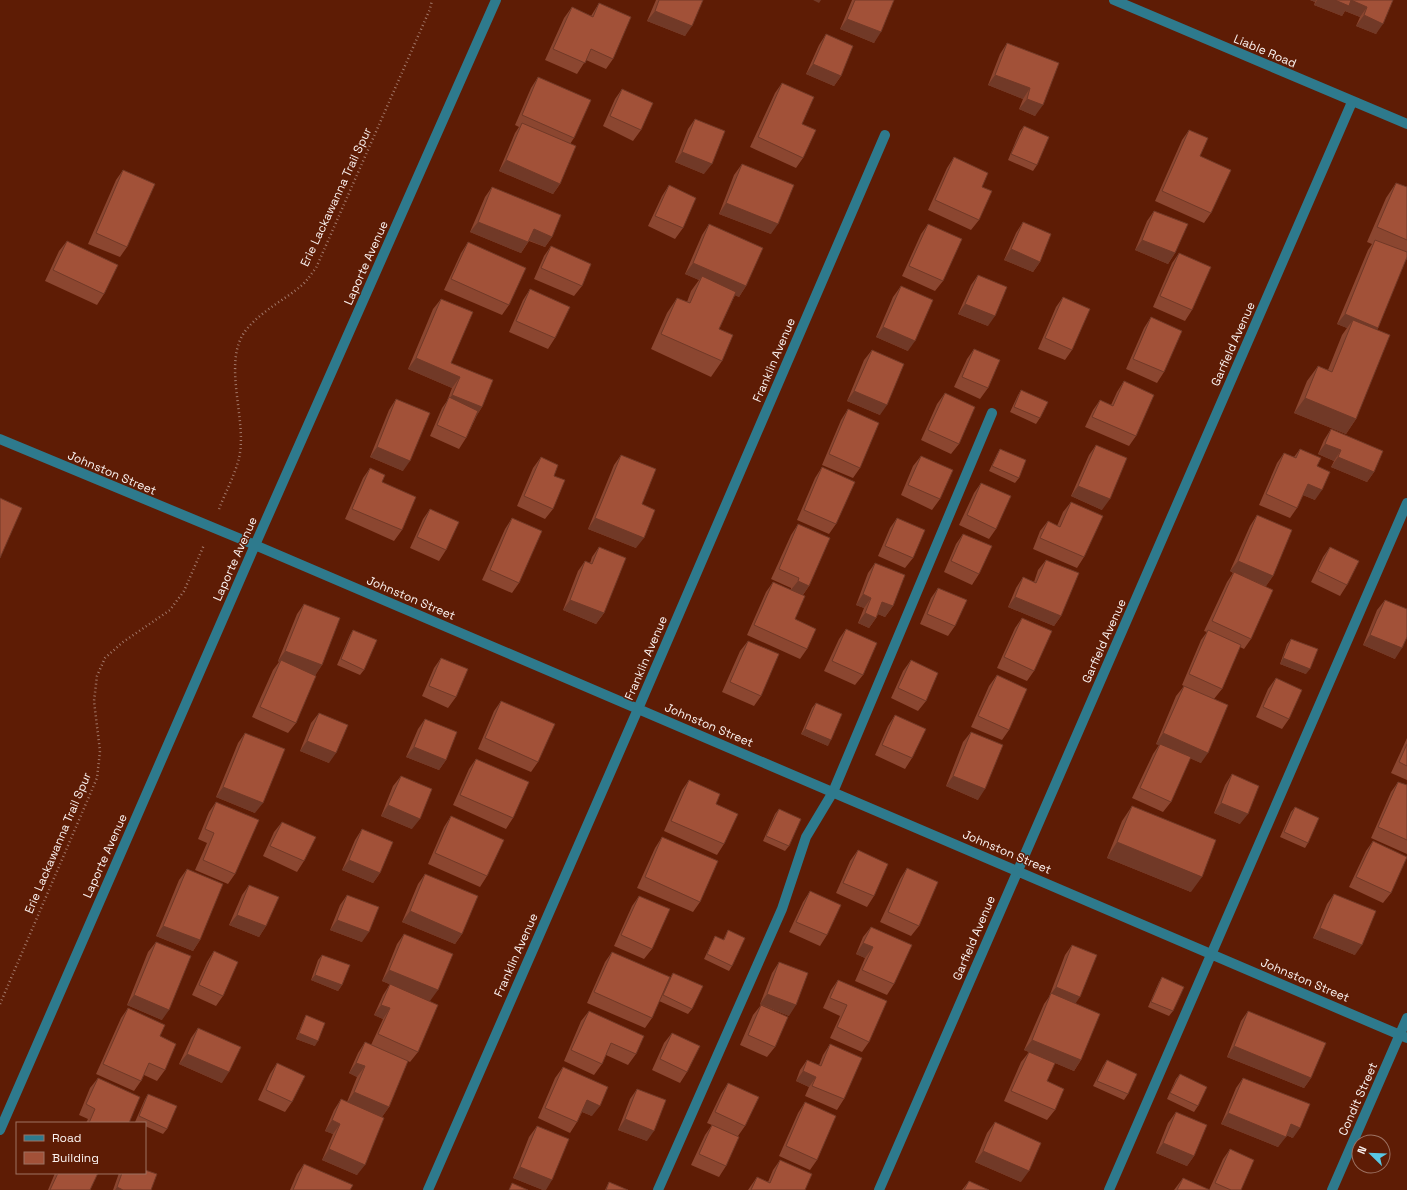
<svg xmlns="http://www.w3.org/2000/svg" width="1407" height="1190" font-family="'Space Grotesk',sans-serif">
<style>
.lines{fill:none;stroke-linecap:round;stroke-linejoin:round}
.path{stroke:#a2786a;stroke-width:2.5;stroke-dasharray:1 3;stroke-linecap:butt}
.minor{stroke:#2e7a8d;stroke-width:10}
.wall{fill:#8b4630}
.shaded-wall{fill:#713927}
.building{fill:#a25138;stroke:#713927}
.labels{text-anchor:middle;dominant-baseline:central;stroke-width:3;stroke-linejoin:round;paint-order:stroke}
.street-label{font-size:12px;fill:#fbf2f0;stroke:#5e1c05}
</style>
<rect width="100%" height="100%" fill="#5e1c05"/>
<g class="lines">
<!-- path -->
<path class="path" d="M219,509C225,493 235,475 239,458C248,420 221,362 246,330C261,311 283,301 301,286C307,281 311,274 316,268L430,9L432,0
M0,1004L97,778L100,751L94,701L97,676L105,658L123,642L170,610L184,591L204,545"/>
<!-- minor -->
<path class="minor" d="M1114,0L1407,124
M0,439L255,545L1407,1038
M0,1130L255,545L496,0
M428,1190L638,709L885,135
M658,1190L782,909L806,837L833,792L992,413
M879,1190L1352,102
M1109,1190L1407,503
M1332,1190L1407,1018"/>
</g>
<!-- wall -->
<path class="wall" d="M656,0H703L685,36L647,21Z
M852,0H894L874,43L840,29Z
M1310,0H1393L1376,34L1356,26L1360,17L1345,11L1342,16L1314,5L1315,2Z
M599,3L613,59L606,69L586,60L577,74L545,60L564,18L572,7L591,16Z
M826,34L841,76L834,86L806,74L819,45Z
M1007,43L1059,63L1035,116L1019,109L1023,99L988,85L1000,54Z
M538,77L574,138L570,144L560,184L553,194L499,171L515,133L519,127L515,125L531,88Z
M782,83L802,124L803,158L796,168L750,147L775,93Z
M622,89L641,130L633,141L603,126L615,99Z
M695,119L704,174L675,162L688,129Z
M1024,126L1037,165L1033,171L1008,160L1020,131Z
M1189,130L1211,213L1204,223L1155,201L1182,140Z
M954,157L982,187L979,220L971,230L928,210L947,168Z
M742,164L771,234L719,214L734,175Z
M123,170L127,247L120,257L88,244L116,180Z
M1396,183L1407,187V260L1406,259L1378,328L1377,330L1356,419L1346,434L1294,413L1307,381L1318,366L1328,370L1342,335L1347,328L1337,324L1368,250L1372,244L1367,242L1386,198Z
M669,185L683,228L675,239L648,226L662,196Z
M492,187L552,237L545,247L529,241L521,253L470,232L485,197Z
M1154,211L1175,253L1168,264L1135,250L1147,221Z
M1023,222L1040,262L1033,272L1004,260L1016,233Z
M709,224L746,286L739,297L735,295L719,329L722,361L711,377L651,349L667,313L677,298L687,302L691,291L699,280L685,274L702,235Z
M928,224L943,281L935,291L902,276L921,234Z
M67,241L104,294L97,305L45,281L59,251Z
M468,242L509,305L502,315L444,290L461,253Z
M551,246L582,286L574,296L534,279L544,256Z
M1179,253L1192,310L1185,321L1153,307L1172,263Z
M978,275L988,326L958,314L971,285Z
M901,286L908,351L876,337L893,297Z
M530,289L555,338L548,349L509,332L523,300Z
M1063,297L1072,350L1065,360L1038,349L1056,307Z
M441,299L451,363L482,407L477,415L466,438L459,449L430,436L442,408L447,401L452,388L408,369L433,309Z
M1151,317L1164,372L1157,383L1126,369L1144,328Z
M974,349L988,388L980,399L954,387L967,359Z
M872,350L880,415L847,401L864,360Z
M1124,381L1136,436L1129,446L1085,427L1093,410L1100,400L1111,405L1117,392Z
M1021,390L1040,418L1036,424L1010,412L1018,395Z
M945,393L959,444L951,454L921,440L937,404Z
M396,399L403,471L370,457L389,410Z
M848,409L860,468L853,478L822,465L841,420Z
M1331,429L1374,472L1367,482L1331,467L1334,461L1318,454L1324,440Z
M1096,445L1102,510L1071,496L1089,455Z
M1000,449L1019,478L1015,483L989,471L997,454Z
M1300,449L1317,466L1315,500L1303,495L1297,508L1290,518L1259,505L1277,463L1284,453L1294,457Z
M621,455L642,504L636,548L588,529L614,465Z
M921,456L940,499L932,510L901,495L913,466Z
M541,457L554,476L553,509L545,519L517,506L533,468Z
M822,467L836,524L829,534L797,520L815,478Z
M370,468L382,482L402,530L394,541L345,519L363,478Z
M981,483L996,529L989,539L959,525L974,493Z
M1071,502L1084,557L1077,568L1033,549L1040,531L1048,521L1057,526L1063,512Z
M430,509L446,550L439,561L410,548L423,519Z
M1257,515L1273,576L1266,586L1251,639L1244,649L1240,647L1222,689L1214,699L1201,763L1190,758L1171,802L1163,812L1132,798L1153,754L1159,745L1156,744L1176,696L1184,686L1203,695L1182,685L1201,640L1207,632L1204,631L1227,582L1233,573L1230,571L1250,526Z
M512,518L519,583L512,593L482,580L505,529Z
M897,518L913,558L905,568L878,556L890,528Z
M798,524L809,586L803,595L795,619L807,649L800,659L747,635L766,592L773,582L791,590V588L771,579L791,535Z
M963,534L979,574L972,585L944,572L956,544Z
M599,547L604,613L596,624L563,610L578,571L585,561L590,563L592,557Z
M1330,547L1347,585L1340,596L1311,582L1323,557Z
M1046,560L1061,616L1054,626L1008,607L1016,588L1023,577L1034,582L1038,570Z
M875,563L893,606L885,617L878,614L876,618L869,628L858,623L864,608L856,605L868,573Z
M938,588L955,626L948,636L920,624L931,598Z
M1385,600L1395,659L1363,645L1377,610Z
M304,604L322,665L315,675L296,723L288,733L252,717L273,670L279,662L278,661L297,614Z
M1022,618L1034,671L1027,681L997,668L1015,628Z
M846,629L863,675L855,685L824,671L839,639Z
M353,630L364,670L360,675L337,665L350,635Z
M1291,639L1306,674L1280,664L1287,644Z
M748,641L761,696L754,706L722,692L740,651Z
M441,658L456,697L448,708L422,696L434,668Z
M911,660L926,701L918,711L891,698L903,671Z
M997,675L1009,730L1002,740L971,727L989,686Z
M1276,678L1289,719L1282,729L1256,717L1268,689Z
M501,701L538,762L531,772L478,749L494,711Z
M816,703L828,746L801,734L812,708Z
M319,713L329,763L300,751L311,723Z
M895,715L912,758L905,769L875,755L888,726Z
M425,719L446,760L439,770L406,757L418,729Z
M971,732L978,800L946,786L963,742Z
M245,733L255,813L216,797L238,743Z
M1407,738V780L1391,773Z
M476,759L513,818L506,829L453,805L469,769Z
M1232,774L1240,824L1214,813L1225,785Z
M401,776L412,829L381,816L393,786Z
M689,780L716,804L724,844L717,855L664,831L682,790Z
M1398,782L1407,785V854L1371,838L1391,792Z
M216,802L235,874L228,884L195,870L207,843L198,839L209,812Z
M1132,806L1191,892L1107,858L1122,821Z
M1295,807L1308,843L1305,848L1280,837L1291,812Z
M779,809L789,846L785,851L763,841L775,814Z
M451,816L487,876L480,887L428,864L444,827Z
M282,822L304,861L297,872L263,856L274,832Z
M362,829L380,873L373,883L342,870L355,840Z
M662,837L700,902L693,912L637,888L655,848Z
M1373,841L1391,893L1383,903L1349,887L1366,851Z
M858,850L874,896L867,907L836,893L850,861Z
M907,868L919,926L911,936L880,922L900,879Z
M187,869L200,940L193,951L156,936L179,880Z
M425,874L462,934L455,944L402,922L418,884Z
M249,885L266,926L259,937L229,925L242,895Z
M810,891L827,935L820,946L789,932L803,902Z
M1334,894L1355,955L1313,938L1327,904Z
M347,895L362,942L330,930L340,905Z
M639,896L652,949L644,959L614,946L632,906Z
M871,927L894,984L887,995L855,981L865,958L856,954L863,937Z
M728,930L732,966L729,971L704,959L712,942L715,936L723,940Z
M404,934L430,1001L382,981L397,944Z
M156,942L162,1020L127,1005L148,952Z
M1072,945L1076,1004L1081,1060L1074,1071L1041,1057L1055,1110L1047,1120L1004,1101L1021,1062L1029,1052L1024,1050L1044,1004L1049,997L1065,955Z
M214,951L223,996L216,1006L192,995L207,962Z
M612,952L661,998L670,978L673,973L692,1009L688,1014L659,1001L652,1018L645,1028L587,1003L605,962Z
M322,955L342,985L338,991L311,980L318,960Z
M779,962L789,1016L761,1005L775,1047L767,1057L740,1045L753,1015L761,1005L760,1004L772,973Z
M1162,977L1173,1011L1169,1016L1148,1007L1159,982Z
M838,980L869,1042L862,1052L830,1038L840,1016L823,1008L831,990Z
M390,984L418,1052L410,1062L408,1061L389,1107L382,1117L357,1175L322,1160L333,1134L325,1131L334,1110L341,1099L347,1102L357,1077L349,1073L358,1053L365,1042L371,1045L383,1019L374,1015L383,995Z
M128,1008L160,1036L165,1070L157,1081L144,1075L141,1081L134,1091L96,1074L121,1018Z
M589,1011L636,1054L628,1065L606,1055L602,1064L594,1075L564,1061L581,1021Z
M1248,1011L1311,1078L1304,1088L1227,1057L1241,1021Z
M306,1015L315,1046L296,1039L303,1021Z
M198,1028L222,1083L179,1064L191,1038Z
M672,1033L687,1072L680,1083L652,1070L664,1043Z
M830,1044L844,1099L837,1110L805,1096L809,1087L796,1081L800,1070L807,1060L819,1065L823,1055Z
M1107,1060L1128,1094L1124,1100L1093,1086L1103,1066Z
M277,1063L292,1102L285,1112L258,1100L270,1074Z
M563,1067L592,1116L582,1112L577,1122L570,1133L538,1118L555,1078Z
M1180,1074L1198,1106L1194,1112L1167,1099L1176,1079Z
M98,1078L129,1123H86L88,1119L79,1115L90,1088Z
M1243,1078L1293,1138L1286,1135L1278,1147L1221,1124L1236,1088Z
M728,1083L745,1126L738,1136L726,1166L719,1177L691,1165L705,1135L712,1125L707,1123L721,1094Z
M637,1089L647,1141L618,1130L630,1099Z
M148,1094L167,1129L163,1134L145,1126V1123H138L135,1122L145,1099Z
M805,1102L817,1160L810,1170L779,1156L798,1113Z
M1176,1112L1194,1156L1187,1166L1156,1153L1168,1123Z
M995,1122L1021,1182L975,1162L987,1133Z
M537,1126L546,1190H543L513,1178L529,1137Z
M1230,1149L1241,1190H1174L1183,1178L1209,1190L1223,1159Z
M780,1160L805,1190H748L757,1177L768,1182L773,1170Z
M304,1164L350,1190H290L297,1174Z
M55,1173H98L90,1190H48Z
M119,1173H145L151,1190H113Z
M969,1181L989,1190H962Z
M609,1182L628,1190H605Z"/>
<!-- shaded-wall -->
<path class="shaded-wall" d="M813,0H821L819,3Z
M1310,0H1316L1315,2Z
M1317,0H1351L1367,7L1360,17L1345,11L1342,16L1314,5Z
M655,11L692,26L685,36L647,21Z
M1364,15L1383,24L1376,34L1356,26Z
M847,19L881,32L874,43L840,29Z
M813,64L841,76L834,86L806,74Z
M995,75L1030,88L1023,99L988,85Z
M1027,99L1043,105L1035,116L1019,109Z
M682,152L712,164L704,174L675,162Z
M506,160L560,184L553,194L499,171Z
M726,203L778,224L771,234L719,214Z
M478,222L528,242L521,253L470,232Z
M534,229L552,237L545,247L526,239Z
M1142,240L1175,253L1168,264L1135,250Z
M1011,249L1040,262L1033,272L1004,260Z
M693,263L746,286L739,297L700,280L702,276L699,280L685,274Z
M965,304L995,316L988,326L958,314Z
M1345,314L1378,328L1371,338L1353,320L1347,328L1337,324Z
M883,327L915,341L908,351L876,337Z
M416,358L460,377L452,388L408,369Z
M854,391L887,405L880,415L847,401Z
M452,395L482,407L475,418L447,402Z
M1305,398L1356,419L1346,434L1294,413Z
M1325,444L1341,450L1334,461L1318,454Z
M377,447L410,461L403,471L370,457Z
M1338,457L1374,472L1367,482L1331,467Z
M1308,484L1322,490L1315,500L1300,494Z
M1078,486L1110,499L1102,510L1071,496Z
M595,518L644,538L636,548L588,529Z
M1238,561L1273,576L1266,586L1230,571Z
M798,581L809,586L802,596L790,591Z
M863,594L871,598L864,608L856,605Z
M1015,597L1061,616L1054,626L1008,607Z
M570,600L604,613L596,624L563,610Z
M882,602L893,606L885,617L875,613Z
M865,613L876,618L869,628L858,623Z
M1370,635L1402,648L1395,659L1363,645Z
M285,651L322,665L315,676L281,660L279,662L278,661Z
M1283,658L1310,669L1306,674L1280,664Z
M805,729L831,740L828,746L801,734Z
M1163,733L1208,753L1201,763L1156,744Z
M307,741L336,753L329,763L300,751Z
M414,747L446,760L439,770L406,757Z
M953,776L985,789L978,800L946,786Z
M223,787L263,803L255,813L216,797Z
M1221,803L1248,814L1240,824L1214,813Z
M388,805L420,819L412,829L381,816Z
M1117,842L1202,877L1191,892L1107,858Z
M349,860L380,873L373,883L342,870Z
M410,911L462,934L455,944L402,922Z
M237,915L266,926L259,937L229,925Z
M337,920L369,932L362,942L330,930Z
M163,926L200,940L193,951L156,936Z
M1320,928L1362,945L1355,955L1313,938Z
M863,943L873,947L865,958L856,954Z
M389,970L438,990L430,1001L382,981Z
M315,975L342,985L338,991L311,980Z
M1056,987L1080,997L1073,1007L1051,994Z
M767,994L796,1005L789,1016L760,1004Z
M134,995L169,1010L162,1020L127,1005Z
M381,1005L390,1008L383,1019L374,1015Z
M299,1033L318,1041L315,1046L296,1039Z
M1032,1040L1081,1060L1074,1071L1024,1050Z
M1234,1046L1311,1078L1304,1088L1227,1057Z
M187,1054L229,1072L222,1083L179,1064Z
M356,1063L365,1066L357,1077L349,1073Z
M803,1071L816,1077L809,1087L796,1081Z
M354,1092L389,1107L382,1117L347,1103Z
M587,1100L600,1106L592,1116L580,1111Z
M1228,1113L1286,1137L1278,1147L1221,1124Z
M625,1119L654,1131L647,1141L618,1130Z
M332,1120L340,1124L333,1134L325,1131Z
M1291,1124L1300,1128L1293,1138L1283,1134Z
M1163,1143L1194,1156L1187,1166L1156,1153Z
M329,1149L365,1165L357,1175L322,1160Z
M983,1151L1029,1171L1021,1182L975,1162Z
M520,1167L552,1180L546,1190H543L513,1178Z
M117,1187L123,1190H115Z"/>
<!-- building -->
<path class="building" d="M659,0H703L692,26L655,11Z
M855,0H894L881,32L847,19Z
M1335,0H1393L1383,24L1364,15L1367,7L1351,0L1349,6Z
M599,3L631,17L613,59L591,49L585,63L553,49L572,7L593,17Z
M826,34L853,46L841,76L813,64Z
M1007,43L1059,63L1043,105L1027,99L1030,88L995,75Z
M538,77L591,100L574,138L522,115Z
M782,83L814,97L802,124L816,130L803,158L758,137Z
M622,89L653,103L641,130L610,116Z
M695,119L725,131L712,164L682,152Z
M522,123L576,146L560,184L506,160Z
M1024,126L1049,137L1037,165L1011,154Z
M1189,130L1208,138L1200,156L1231,170L1211,213L1162,191Z
M954,157L988,173L982,187L992,191L979,220L935,200Z
M742,164L794,185L778,224L726,203Z
M123,170L155,184L127,247L96,233Z
M1396,183L1407,187V240L1377,227Z
M669,185L696,198L683,228L655,216Z
M492,187L561,215L552,237L534,229L528,242L478,222Z
M1154,211L1188,224L1175,253L1142,240Z
M1023,222L1051,234L1040,262L1011,249Z
M709,224L763,248L746,286L693,263Z
M928,224L962,239L943,281L909,266Z
M1375,240L1407,252V257L1378,328L1345,314Z
M67,241L118,265L104,294L53,270Z
M468,242L526,268L509,305L451,279Z
M551,246L591,264L582,286L541,268Z
M1179,253L1211,267L1192,310L1160,296Z
M978,275L1007,287L995,316L965,304Z
M702,276L736,292L719,329L733,335L722,361L661,334L677,298L690,303Z
M901,286L933,300L915,341L883,327Z
M530,289L570,307L555,338L516,321Z
M1063,297L1090,309L1072,350L1045,338Z
M441,299L473,312L451,363L493,380L482,407L452,395L460,377L416,358Z
M1151,317L1182,331L1164,372L1133,359Z
M1353,320L1390,335L1356,419L1305,398L1318,366L1332,372Z
M974,349L1000,360L988,388L962,377Z
M872,350L904,364L887,405L854,391Z
M1124,381L1154,395L1136,436L1092,417L1100,400L1113,406Z
M1021,390L1048,402L1040,418L1014,407Z
M945,393L975,407L959,444L928,430Z
M449,397L478,411L466,438L437,425Z
M396,399L430,413L410,461L377,447Z
M848,409L879,423L860,468L829,454Z
M1331,429L1383,451L1374,472L1338,457L1341,450L1325,444Z
M1096,445L1127,458L1110,499L1078,486Z
M1000,449L1026,460L1019,478L992,466Z
M1300,449L1321,458L1317,466L1330,472L1322,490L1308,484L1297,508L1266,494L1284,453L1296,458Z
M621,455L656,469L642,504L655,510L644,538L595,518Z
M921,456L953,470L940,499L908,485Z
M541,457L558,465L554,476L565,480L553,509L524,496Z
M822,467L855,482L836,524L804,510Z
M370,468L385,475L382,482L416,497L402,530L352,509Z
M981,483L1011,496L996,529L967,515Z
M0,498L22,508L0,558Z
M1071,502L1103,516L1084,557L1040,538L1048,521L1060,527Z
M430,509L459,522L446,550L417,537Z
M1257,515L1292,530L1273,576L1238,561Z
M512,518L542,531L519,583L490,570Z
M897,518L925,530L913,558L885,546Z
M798,524L830,538L809,586L798,581L799,578L779,569Z
M963,534L992,546L979,574L951,561Z
M599,547L626,558L604,613L570,600L585,561L592,564Z
M1330,547L1359,561L1347,585L1318,571Z
M1046,560L1079,573L1061,616L1015,597L1023,577L1036,583Z
M875,563L905,575L893,606L882,602L876,618L865,613L871,598L863,594Z
M1234,572L1273,590L1251,639L1212,621Z
M773,582L805,596L795,619L816,629L807,649L754,625Z
M938,588L967,600L955,626L927,614Z
M1385,600L1407,609V637L1402,648L1370,635Z
M304,604L340,618L322,665L285,651Z
M1022,618L1052,631L1034,671L1004,657Z
M846,629L877,643L863,675L832,661Z
M353,630L377,640L364,670L341,659Z
M1208,630L1241,645L1222,689L1189,674Z
M1291,639L1318,649L1310,669L1283,658Z
M748,641L779,654L761,696L730,682Z
M441,658L468,669L456,697L429,686Z
M281,660L316,676L296,723L260,707Z
M911,660L938,673L926,701L898,688Z
M997,675L1027,689L1009,730L978,716Z
M1276,678L1302,690L1289,719L1263,707Z
M1184,686L1228,705L1208,753L1163,733Z
M501,701L555,724L538,762L485,738Z
M816,703L842,714L831,740L805,729Z
M319,713L348,725L336,753L307,741Z
M895,715L926,729L912,758L882,745Z
M425,719L457,732L446,760L414,747Z
M971,732L1003,745L985,789L953,776Z
M245,733L285,749L263,803L223,787Z
M1160,744L1191,757L1171,802L1140,788Z
M1407,744V766L1399,762Z
M476,759L529,782L513,818L460,795Z
M1232,774L1259,786L1248,814L1221,803Z
M401,776L432,789L420,819L388,805Z
M689,780L720,794L716,804L738,814L724,844L671,821Z
M1398,782L1407,785V840L1378,827Z
M216,802L259,820L235,874L203,860L214,833L205,829Z
M1132,806L1216,840L1202,877L1117,842Z
M1295,807L1319,818L1308,843L1284,832Z
M779,809L801,819L789,846L766,836Z
M451,816L504,840L487,876L435,853Z
M282,822L316,837L304,861L270,846Z
M362,829L393,842L380,873L349,860Z
M662,837L718,861L700,902L645,877Z
M1373,841L1407,857L1391,893L1356,877Z
M858,850L888,864L874,896L843,883Z
M907,868L938,882L919,926L888,912Z
M187,869L223,884L200,940L163,926Z
M425,874L478,896L462,934L410,911Z
M249,885L279,897L266,926L237,915Z
M810,891L841,905L827,935L796,922Z
M1334,894L1376,911L1362,945L1320,928Z
M347,895L379,907L369,932L337,920Z
M639,896L670,909L652,949L621,935Z
M871,927L912,945L894,984L862,970L873,947L863,943Z
M728,930L745,938L732,966L707,954L715,936L724,940Z
M404,934L453,954L438,990L389,970Z
M156,942L191,956L169,1010L134,995Z
M1072,945L1097,955L1080,997L1056,987Z
M214,951L238,962L223,996L199,985Z
M612,952L670,977L652,1018L594,992Z
M322,955L350,965L342,985L315,975Z
M779,962L808,973L796,1005L767,994Z
M673,973L703,986L692,1009L663,995Z
M1162,977L1184,987L1173,1011L1151,1002Z
M838,980L887,1001L869,1042L837,1027L847,1005L830,998Z
M390,984L438,1005L418,1052L378,1034L390,1008L381,1005Z
M1051,993L1100,1014L1081,1060L1032,1040Z
M761,1005L788,1017L775,1047L748,1035Z
M128,1008L165,1025L160,1036L176,1044L165,1070L149,1063L141,1081L103,1064Z
M589,1011L644,1036L636,1054L611,1043L602,1064L571,1050Z
M1248,1011L1326,1043L1311,1078L1234,1046Z
M306,1015L325,1023L318,1041L299,1033Z
M198,1028L241,1047L229,1072L187,1054Z
M672,1033L700,1046L687,1072L660,1059Z
M365,1042L408,1061L389,1107L354,1092L365,1066L356,1063Z
M830,1044L862,1058L844,1099L812,1086L816,1077L803,1071L807,1060L821,1066Z
M1029,1052L1055,1063L1047,1081L1064,1089L1055,1110L1011,1091Z
M1107,1060L1137,1074L1128,1094L1097,1081Z
M277,1063L305,1076L292,1102L266,1090Z
M563,1067L608,1087L600,1106L587,1100L577,1122L545,1108Z
M1180,1074L1207,1087L1198,1106L1170,1093Z
M98,1078L140,1097L129,1123H89L95,1109L86,1104Z
M1243,1078L1310,1104L1300,1128L1291,1124L1286,1137L1228,1113Z
M728,1083L759,1097L745,1126L715,1112Z
M637,1089L666,1100L654,1131L625,1119Z
M148,1094L177,1106L167,1129L139,1116Z
M341,1099L384,1118L365,1165L329,1149L340,1124L332,1120Z
M805,1102L836,1116L817,1160L786,1146Z
M1176,1112L1207,1125L1194,1156L1163,1143Z
M995,1122L1041,1143L1029,1171L983,1151Z
M712,1125L739,1137L726,1166L699,1154Z
M537,1126L569,1139L552,1180L520,1167Z
M1230,1149L1254,1160L1241,1190H1231L1215,1183Z
M780,1160L812,1174L805,1190H751L757,1177L770,1183Z
M304,1164L353,1185L350,1190H293Z
M145,1170L157,1174L151,1190H123L117,1187L122,1173H145Z
M58,1173H98L90,1190H50Z
M1183,1178L1210,1190H1177Z
M969,1181L989,1190H964Z
M609,1182L628,1190H606Z
M512,1183L528,1190H509Z"/>
<g class="labels">
<!-- street labels -->
<g class="street-label">
<text transform="translate(1265 51) rotate(23)">Liable Road</text>
<text transform="translate(336 197) rotate(-65)">Erie Lackawanna Trail Spur</text>
<text transform="translate(366 263) rotate(-66)">Laporte Avenue</text>
<text transform="translate(1233 344) rotate(-66)">Garfield Avenue</text>
<text transform="translate(774 360) rotate(-67)">Franklin Avenue</text>
<text transform="translate(112 473) rotate(23)">Johnston Street</text>
<text transform="translate(235 559) rotate(-66)">Laporte Avenue</text>
<text transform="translate(411 598) rotate(23)">Johnston Street</text>
<text transform="translate(1104 641) rotate(-66)">Garfield Avenue</text>
<text transform="translate(646 658) rotate(-67)">Franklin Avenue</text>
<text transform="translate(709 725) rotate(23)">Johnston Street</text>
<text transform="translate(58 843) rotate(-67)">Erie Lackawanna Trail Spur</text>
<text transform="translate(1007 852) rotate(23)">Johnston Street</text>
<text transform="translate(105 856) rotate(-66)">Laporte Avenue</text>
<text transform="translate(974 938) rotate(-67)">Garfield Avenue</text>
<text transform="translate(516 955) rotate(-66)">Franklin Avenue</text>
<text transform="translate(1305 980) rotate(23)">Johnston Street</text>
<text transform="translate(1358 1099) rotate(-66)">Condit Street</text>
</g>
</g>
<!-- legend -->
<rect x="16" y="1122" width="130" height="52" fill="#5e1c05" stroke="#9d7263"/>
<rect x="24" y="1135" width="20" height="6" fill="#2e7a8d" stroke="#9d7263"/>
<text x="52" y="1142" font-size="12" fill="#fbf2f0">Road</text>
<rect x="24" y="1152" width="20" height="12" fill="#a25138" stroke="#9d7263"/>
<text x="52" y="1162" font-size="12" fill="#fbf2f0">Building</text>
<!-- north arrow -->
<g transform="translate(1371 1154) rotate(293)"><circle r="19" fill="#5e1c05" stroke="#9d7263"/>
<path d="M0-3L7 15L0 10L-7 15Z" fill="#59c8e5"/>
<text y="-6" font-size="11" font-weight="bold" text-anchor="middle" fill="#fbf2f0">N</text>
</g>
</svg>
